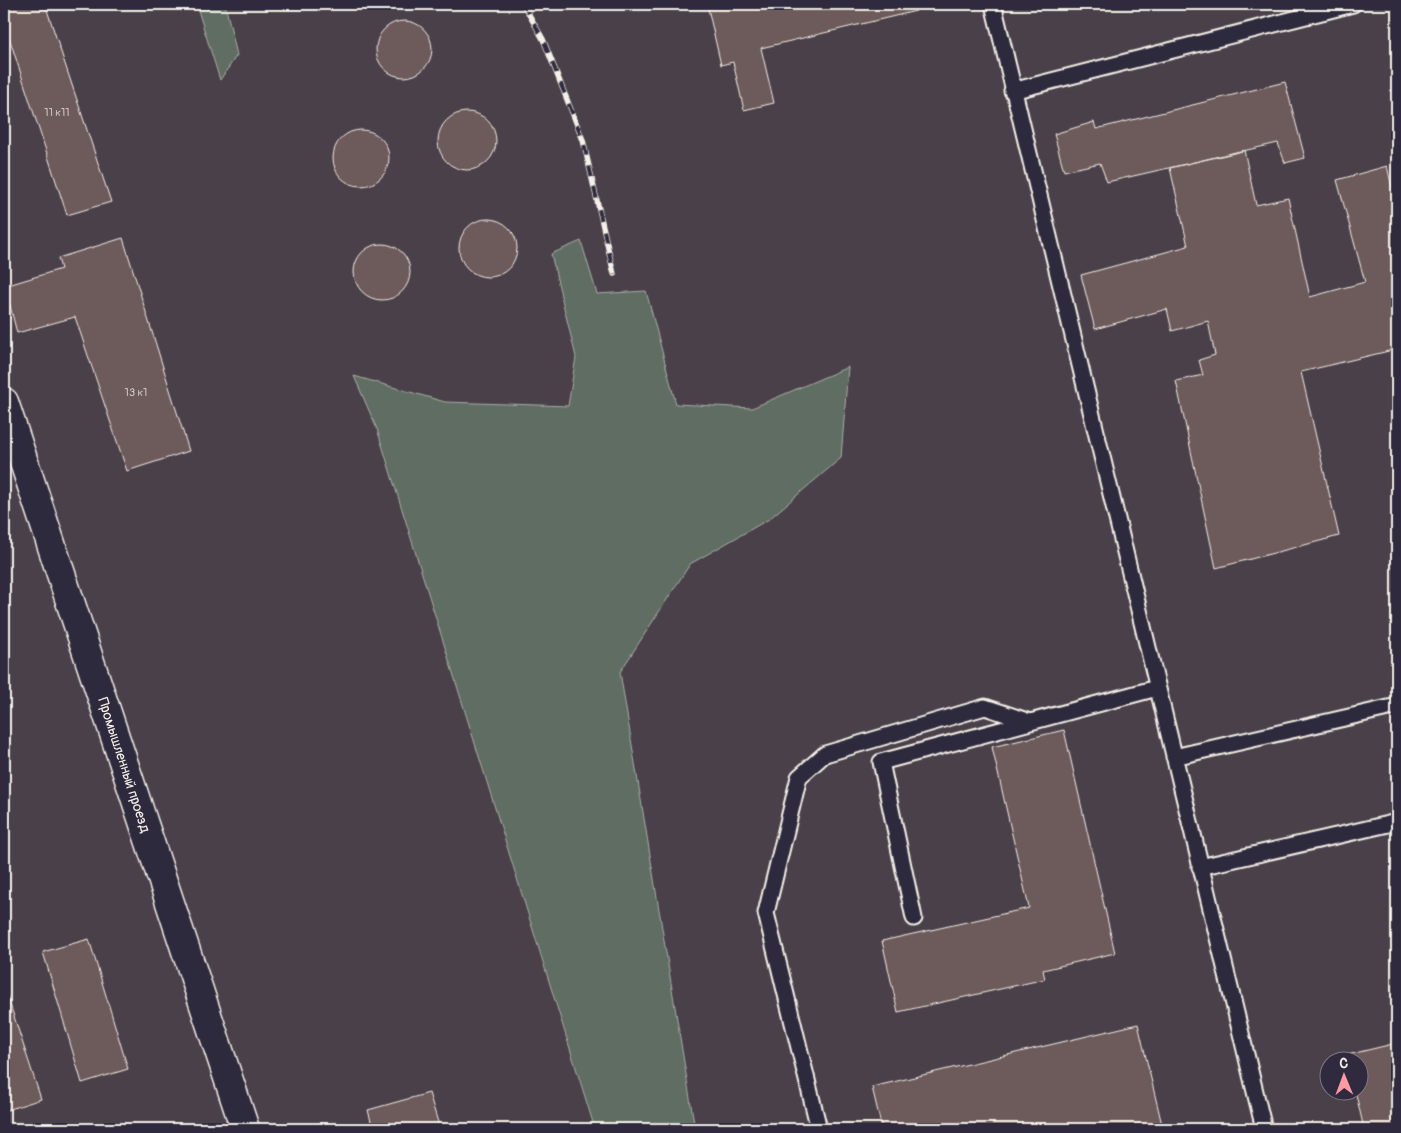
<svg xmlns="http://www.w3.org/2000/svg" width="1401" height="1133" font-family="Pangolin,sans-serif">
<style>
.built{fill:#4a3f4a;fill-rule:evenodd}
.green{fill:#5f6d62;stroke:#aaafa5}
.building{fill:#6d5a5a;stroke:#f4f1e8}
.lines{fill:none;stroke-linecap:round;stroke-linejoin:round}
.service-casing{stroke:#f4f1e8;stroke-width:19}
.minor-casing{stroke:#f4f1e8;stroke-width:31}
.service{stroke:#2f2a3d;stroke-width:15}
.minor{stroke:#2f2a3d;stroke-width:28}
.rail-casing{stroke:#f4f1e8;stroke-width:5.5}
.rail{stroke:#2f2a3d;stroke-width:4;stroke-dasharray:11;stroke-linecap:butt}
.labels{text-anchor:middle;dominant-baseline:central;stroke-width:4.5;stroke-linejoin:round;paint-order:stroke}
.number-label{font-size:11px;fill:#d2cbc4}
.street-label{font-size:14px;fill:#f4f1e8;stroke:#2f2a3d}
</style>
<rect width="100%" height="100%" fill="#3b3443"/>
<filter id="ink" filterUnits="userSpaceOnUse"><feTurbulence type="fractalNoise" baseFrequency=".02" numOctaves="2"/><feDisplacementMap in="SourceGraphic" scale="10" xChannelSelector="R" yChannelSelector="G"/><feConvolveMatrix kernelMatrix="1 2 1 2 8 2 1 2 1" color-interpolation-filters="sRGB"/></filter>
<g filter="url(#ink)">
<!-- built -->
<path class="built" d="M4,4H1397V1129H4ZM1328,1060H1358V1090H1328Z"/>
<!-- green -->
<path class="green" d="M196,4H225L237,55L220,80Z
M581,241L597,294L646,291L676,404L752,408L848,367L841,458L769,519L690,564L620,672L695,1129H595L377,429L354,376L445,402L568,406L576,357L551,254Z"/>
<!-- building -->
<path class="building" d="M4,4H45L111,202L67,215L4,22Z
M707,4H914L916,11L761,48L774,103L744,110L733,62L721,65Z
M376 49a28 28 0 1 1 56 0a28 28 0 1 1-56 0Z
M1285,82L1305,158L1285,163L1278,143L1107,182L1100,163L1064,171L1054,134L1094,122L1096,129Z
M438 141a29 29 0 1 1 58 0a29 29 0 1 1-58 0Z
M333 158a28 28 0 1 1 56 0a28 28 0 1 1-56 0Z
M1244,150L1256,205L1288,198L1310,297L1365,282L1337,180L1387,166L1397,208V349L1301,372L1339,536L1216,568L1176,381L1203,375L1199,360L1215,355L1208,321L1172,331L1167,309L1095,329L1081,275L1188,246L1170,168Z
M459 248a29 29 0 1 1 58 0a29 29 0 1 1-58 0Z
M123,238L189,451L127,471L75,317L17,333L5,286L61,269L58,258Z
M354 272a28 28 0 1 1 56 0a28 28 0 1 1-56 0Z
M1064,730L1115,953L1043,970L1045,979L898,1012L882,941L1029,908L992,747Z
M89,939L128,1069L82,1083L43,952Z
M4,986L41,1099L4,1111Z
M1138,1024L1163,1129H882L872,1087Z
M1397,1043V1129H1364L1355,1090H1358V1060H1349L1347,1055Z
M429,1093L440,1129H373L368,1110Z"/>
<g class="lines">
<defs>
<path id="service" d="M993,4L1264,1129
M1012,91L1353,4
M1174,757L1397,706
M1200,867L1397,822
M914,918L881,762L1157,688
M819,1129L766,913L799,777L825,754L985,707L1030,722"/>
<path id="minor" d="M4,402L245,1129"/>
</defs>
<!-- service casing -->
<use href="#service" class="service-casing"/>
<!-- minor casing -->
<use href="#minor" class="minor-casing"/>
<!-- service -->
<use href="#service" class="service"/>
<!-- minor -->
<use href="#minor" class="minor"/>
<defs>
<path id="rail" d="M523,4L543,39L583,140L614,274"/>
</defs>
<!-- rail casing -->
<use href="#rail" class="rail-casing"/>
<!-- rail -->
<use href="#rail" class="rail"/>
</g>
</g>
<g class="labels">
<!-- number labels -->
<g class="number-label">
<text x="57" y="112">11 к11</text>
<text x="136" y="392">13 к1</text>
</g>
<!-- street labels -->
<g class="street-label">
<text transform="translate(124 765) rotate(72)">Промышленный проезд</text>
</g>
</g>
<!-- margin -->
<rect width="1401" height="1133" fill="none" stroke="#2f2a3d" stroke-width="20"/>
<rect x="10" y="10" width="1381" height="1113" fill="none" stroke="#f4f1e8" stroke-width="2" filter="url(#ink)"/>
<!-- north arrow -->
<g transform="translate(1344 1076) rotate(359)"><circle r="24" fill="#2f2a3d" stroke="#7e7a81"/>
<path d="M0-4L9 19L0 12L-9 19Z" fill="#ff9aa2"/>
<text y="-8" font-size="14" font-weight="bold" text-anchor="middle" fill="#f4f1e8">С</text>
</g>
</svg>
